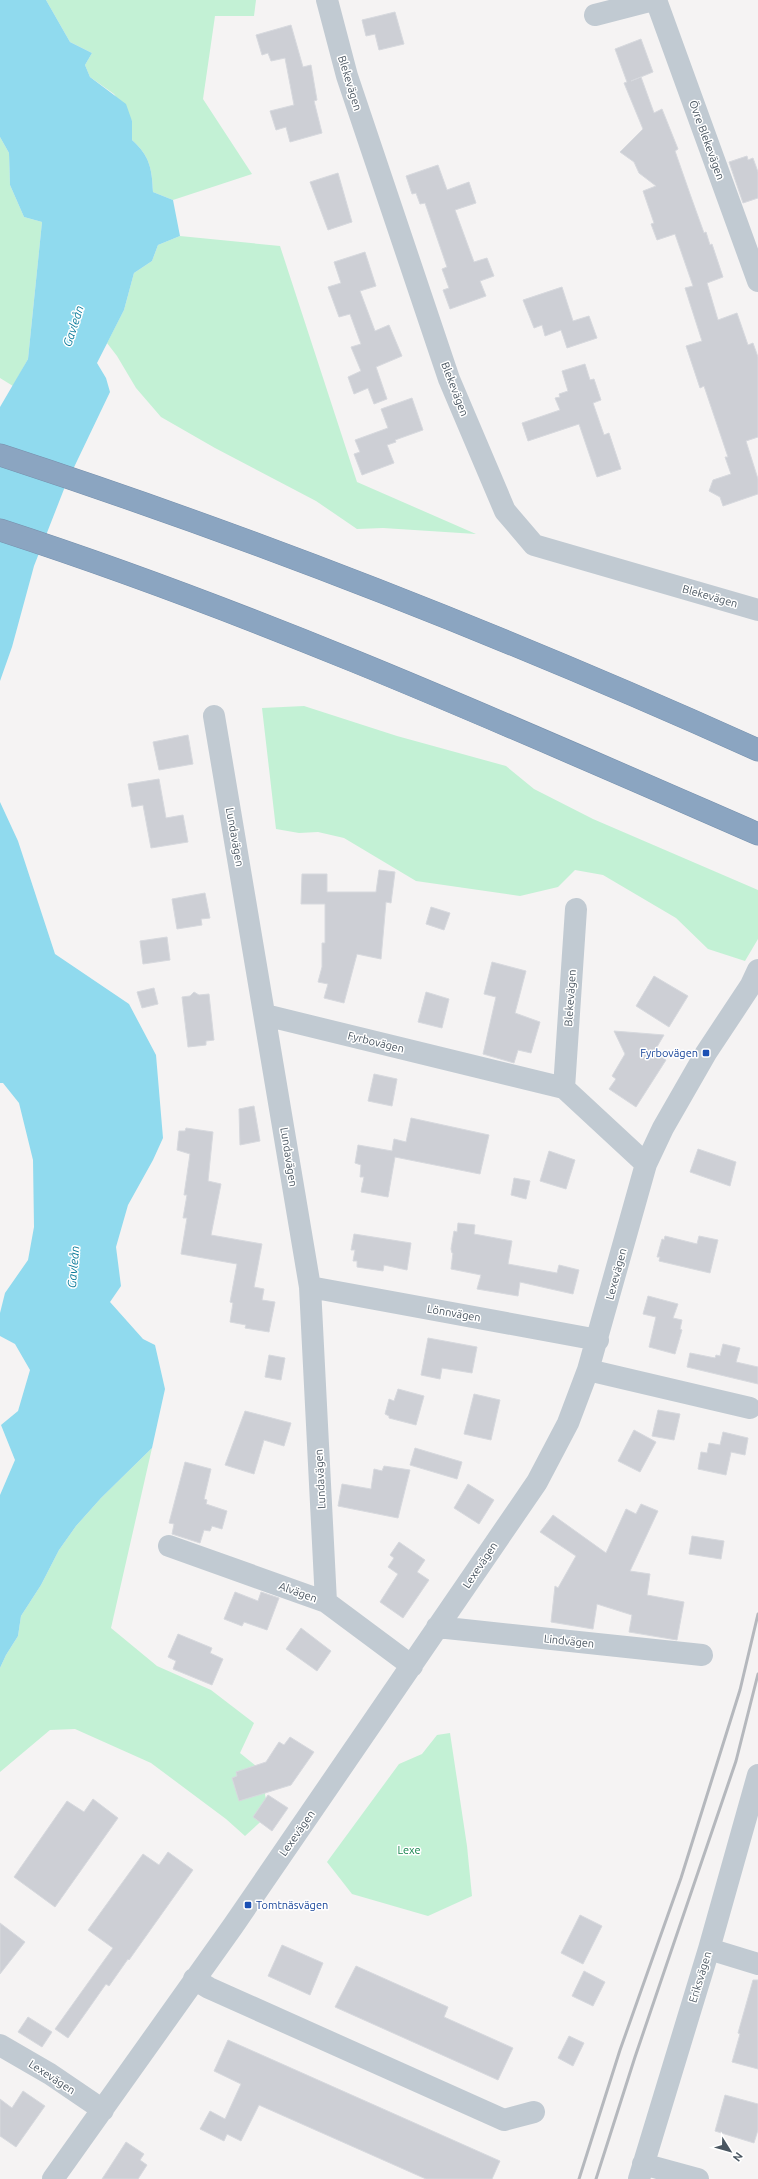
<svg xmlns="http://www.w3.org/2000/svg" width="758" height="2179" font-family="Ubuntu,sans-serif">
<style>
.green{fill:#c3f1d5}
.water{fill:#90daee}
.building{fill:#cdcfd5;stroke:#d7d9de}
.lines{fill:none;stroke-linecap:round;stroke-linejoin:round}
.highway-casing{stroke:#7690ad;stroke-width:23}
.minor{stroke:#c1cad2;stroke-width:22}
.highway{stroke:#8ba5c1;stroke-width:22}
.rail{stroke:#b5b8bd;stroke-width:3}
.transit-dot{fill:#1a4fb4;stroke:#fff;stroke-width:1.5}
.labels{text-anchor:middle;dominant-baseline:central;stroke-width:3;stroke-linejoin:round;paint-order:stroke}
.street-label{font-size:11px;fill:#4a5661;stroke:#fff}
.transit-label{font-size:11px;fill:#164399;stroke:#fff;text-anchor:end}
.park-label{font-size:11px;fill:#17864f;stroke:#fff}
.water-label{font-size:12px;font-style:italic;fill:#0c7c9b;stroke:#fff}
</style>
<rect width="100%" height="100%" fill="#f5f3f3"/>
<!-- green -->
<path class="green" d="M46,0H256L254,16H215L203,99L252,174L173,200L153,192C152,169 150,156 132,140V121L114,94L90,77L85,65L92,53L70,42Z
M0,137L9,153L10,185L24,217L42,222L28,359L13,386L0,378Z
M180,236L280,246L357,482L476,534L383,528L357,529L316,501L215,448L161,417L136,388L117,356L107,343L124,310L134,273L152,261L158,245Z
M304,706L397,736L506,766L534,789L593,819L758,890V939L745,961L708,949L676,918L603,875L575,870L558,887L520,896L416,881L344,838L318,832L299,833L276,829L262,708Z
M152,1448L111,1628L157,1666L211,1690L254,1723L240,1753L267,1775L265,1795L270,1813L245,1836L226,1819L151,1763L75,1729L50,1730L0,1772V1668L6,1655L18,1636L21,1616L41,1585L59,1550L76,1526L101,1498Z
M450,1733L467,1846L472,1896L428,1916L352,1894L327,1862L399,1764L422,1754L437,1735Z"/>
<!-- water -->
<path class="water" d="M0,0H46L70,42L92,53L85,65L90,77L126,104L132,121V140C150,156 152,169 153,192L173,200L180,236L158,245L152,261L134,273L124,310L97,363L106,378L110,392L66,484L34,566L12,647L0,681V407L28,359L42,222L24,217L10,185L9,153L0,137Z
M0,802L18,841L55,954L129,1004L156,1055L163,1138L153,1160L128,1205L116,1247L121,1286L110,1302L143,1339L155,1345L165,1389L152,1448L101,1498L76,1526L59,1550L41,1585L21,1616L18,1636L6,1655L0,1668V1495L15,1460L1,1425L18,1411L30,1370L15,1344L0,1336V1313L5,1293L28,1260L34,1227L33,1160L19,1103L3,1083H0Z"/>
<!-- building -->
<path class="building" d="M395,12L404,44L379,50L375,34L366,36L362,20Z
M291,25L303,67L311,65L317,100L314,101L322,133L290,142L286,127L276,130L270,111L294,105L285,58L271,61L268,53L262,55L256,35Z
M641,39L653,72L631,81L641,77L654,113L662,109L678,149L675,151L690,194L704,233L706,232L710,245L712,244L723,277L707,283L718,320L737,313L748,345L753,343L758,357V437L746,441L758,479V494L723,506L720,497L709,491L713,480L731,474L725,457H728L704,386L700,388L686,346L702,341L685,288L693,286L675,234L657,240L651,224L654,223L643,191L656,186L639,173L634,162L620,152L643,129L624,83L627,82L615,49Z
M747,156L748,160L753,158L758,172V198L743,203L729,162Z
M438,165L447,190L469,182L476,203L455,210L474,262L487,258L494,276L480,281L486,296L450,309L443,290L449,288L442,269L447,267L425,203L420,204L416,193L412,194L406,176Z
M338,173L352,222L328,230L310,182Z
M365,252L376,286L360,291L375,331L389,325L402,356L376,367L387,399L374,404L368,388L354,394L348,377L361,371L351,347L361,344L350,314L339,317L328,287L341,283L334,262Z
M562,287L573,321L589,316L597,338L567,348L561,330L545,336L542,325L534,328L523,300Z
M585,364L590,380L594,379L601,400L593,403L604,435L609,433L621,469L597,477L579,424L528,441L522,423L560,410L555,398L560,397L559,394L568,391L562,371Z
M412,398L423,430L395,440L396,442L387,445L394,463L362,475L354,454L360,452L355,440L388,428L381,409Z
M188,735L193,764L159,770L153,742Z
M159,779L166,818L183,815L188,842L151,848L143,805L132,807L128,784Z
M379,870L395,872L391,903L386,902L381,959L357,954L344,1003L324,998L328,984L318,982L322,967V943H325V904H301L302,874H327V892H376Z
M205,893L210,918L201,919L202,925L177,929L172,899Z
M431,907L450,913L444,930L426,924Z
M167,937L170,960L143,964L140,941Z
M492,962L526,971L515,1013L540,1022L531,1053L518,1050L514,1063L483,1054L496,997L484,994Z
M654,976L688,996L669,1027L636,1006Z
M154,988L158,1004L142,1008L137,992Z
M194,992L199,995L209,994L214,1040L206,1041V1045L188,1047L182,997L190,996Z
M426,992L449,999L442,1028L418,1022Z
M614,1031L664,1035L654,1052L666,1060L636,1107L609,1089L616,1079L612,1076L625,1054Z
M374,1074L397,1079L392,1106L368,1101Z
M254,1106L260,1141L240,1145L239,1109Z
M411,1118L489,1135L480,1174L395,1157L388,1197L361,1192L364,1177H360L361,1165L355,1163L358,1145L392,1151L394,1139L406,1142Z
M186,1128L213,1132L208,1181L221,1184L211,1235L262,1244L254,1287L264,1289L262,1300L275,1302L269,1332L245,1328L246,1325L230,1322L233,1303L230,1302L237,1264L181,1254L187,1218H183L187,1195H184L190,1154L177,1150L179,1131H185Z
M698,1149L736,1162L730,1186L690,1172Z
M549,1151L575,1160L566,1189L540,1181Z
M514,1178L530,1181L526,1199L511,1195Z
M458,1223L475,1225L474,1234L512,1241L508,1264L557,1273L559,1265L579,1270L573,1294L520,1282L518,1296L477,1289L481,1275L451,1269L453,1253H452L451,1249L454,1231L457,1232Z
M354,1234L411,1243L407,1270L384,1265L383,1271L357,1267V1261H353L355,1250H351Z
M665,1236L697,1244L699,1236L718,1240L710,1273L659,1261L660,1257H657L662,1239L664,1240Z
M648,1296L678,1304L673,1318L682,1320L680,1329L682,1330L675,1354L649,1347L656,1317L643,1314Z
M428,1338L477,1347L472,1373L442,1368L440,1379L421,1375Z
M723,1344L740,1348L736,1362L758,1367V1384L687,1367L690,1353L715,1358L716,1355L720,1356Z
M269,1355L285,1358L281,1380L265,1377Z
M398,1389L424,1396L416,1425L389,1418V1416L385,1414L389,1399L394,1401Z
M474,1394L500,1400L491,1440L464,1434Z
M658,1410L680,1414L674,1440L652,1436Z
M245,1411L291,1423L284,1446L264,1440L254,1474L225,1465Z
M634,1430L656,1442L640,1472L618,1461Z
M723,1432L748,1438L745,1455L731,1452L726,1475L698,1469L701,1452L707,1453L709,1443L720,1445Z
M415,1448L462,1462L457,1479L410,1465Z
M185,1462L211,1469L204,1499L207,1500L206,1504L227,1511L222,1529L212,1526L210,1531L204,1530L200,1543L172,1534L174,1524L169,1523Z
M384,1466L410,1470L398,1518L338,1506L342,1484L371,1489L374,1469L382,1471Z
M468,1484L494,1500L479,1524L454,1508Z
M641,1504L658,1511L630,1571L650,1574L647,1595L684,1602L677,1640L629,1632L632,1615L597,1604L593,1629L551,1622L555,1586L558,1588L576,1556L540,1532L553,1515L606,1553L626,1509L636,1514Z
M692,1536L724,1541L721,1559L689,1554Z
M399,1542L425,1560L417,1572L429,1580L403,1618L380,1602L398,1574L388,1567L394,1558L390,1555Z
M235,1592L258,1601L261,1592L279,1598L267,1630L244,1622L242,1626L224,1619Z
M301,1628L331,1651L317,1671L286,1649Z
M178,1634L212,1648L210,1653L223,1659L212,1685L173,1669L176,1661L168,1657Z
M290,1737L314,1752L291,1785L239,1801L232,1778L237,1776L236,1772L266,1762L279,1742L284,1745Z
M268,1795L288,1808L272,1831L253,1817Z
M93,1799L118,1818L55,1907L14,1877L67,1801L84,1812Z
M168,1852L193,1870L129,1960L128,1959L109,1986L106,1984L68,2038L55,2029L113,1948L88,1930L143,1854L159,1865Z
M580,1915L602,1926L583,1964L561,1953Z
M0,1923L25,1942L0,1974Z
M282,1945L323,1963L310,1995L268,1976Z
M356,1966L448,2007L444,2017L513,2048L498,2080L335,2007Z
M584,1971L605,1982L593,2006L572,1996Z
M753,1980H758V2069L732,2062L740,2034L738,2033Z
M28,2017L52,2032L42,2047L18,2032Z
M569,2036L584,2043L573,2066L558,2058Z
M228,2040L500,2161L492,2179H426L259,2105L241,2141L227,2134L224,2141L200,2129L210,2111L225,2119L241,2084L214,2071Z
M23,2091L45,2106L16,2147L0,2136V2099L12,2108Z
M725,2095L758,2104V2130L754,2143L715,2131Z
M126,2142L144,2154L140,2160L147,2165L138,2179H102Z"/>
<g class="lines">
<defs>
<path id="highway" d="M0,455C258,539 511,639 758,750
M0,530C259,614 508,725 758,834"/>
</defs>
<!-- highway casing -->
<use href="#highway" class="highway-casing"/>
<!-- minor -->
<path class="minor" d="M327,0L347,76L449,379L505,511L534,545L758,610
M656,0L758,281
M595,15L653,0
M214,716L310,1287L326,1602
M265,1015L564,1088L646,1164
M564,1088L576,909
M310,1287L598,1340
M588,1370L750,1408
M169,1546L326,1602L412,1666
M437,1627L702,1655
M709,1949L758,1964
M194,1979L209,1988L504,2120L534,2112
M0,2045L50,2074L103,2110
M643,2164L698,2179
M53,2179L233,1926L537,1482L568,1423L588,1370L646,1164L663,1128L706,1053L751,985L758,970
M639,2179L709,1949L758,1775"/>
<!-- highway -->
<use href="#highway" class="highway"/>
<!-- rail -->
<path class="rail" d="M579,2179L620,2050L681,1878L740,1690L758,1614
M596,2179L635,2057L736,1761L758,1674"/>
</g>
<!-- markers -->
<g class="transit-dot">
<rect x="702" y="1049" width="8" height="8" rx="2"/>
<rect x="244" y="1901" width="8" height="8" rx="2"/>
</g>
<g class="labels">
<!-- street labels -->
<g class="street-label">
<text transform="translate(350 83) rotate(73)">Blekevägen</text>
<text transform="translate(707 140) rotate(70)">Övre Blekevägen</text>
<text transform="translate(455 389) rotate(69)">Blekevägen</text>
<text transform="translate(710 596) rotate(16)">Blekevägen</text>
<text transform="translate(235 837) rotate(80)">Lundavägen</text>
<text transform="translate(570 998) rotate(-86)">Blekevägen</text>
<text transform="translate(376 1042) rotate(14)">Fyrbovägen</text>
<text transform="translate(289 1157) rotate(81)">Lundavägen</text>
<text transform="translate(616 1274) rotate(-75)">Lexevägen</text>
<text transform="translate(454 1313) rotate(10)">Lönnvägen</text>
<text transform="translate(320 1479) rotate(-93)">Lundavägen</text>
<text transform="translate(480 1565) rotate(-56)">Lexevägen</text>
<text transform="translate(298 1592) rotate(20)">Alvägen</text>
<text transform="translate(569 1641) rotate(6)">Lindvägen</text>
<text transform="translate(297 1833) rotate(-55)">Lexevägen</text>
<text transform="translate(700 1977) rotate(-73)">Eriksvägen</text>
<text transform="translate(52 2077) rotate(33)">Lexevägen</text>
</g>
<!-- transit labels -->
<g class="transit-label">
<text x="698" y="1053">Fyrbovägen</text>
<text x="256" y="1905" text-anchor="start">Tomtnäsvägen</text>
</g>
<!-- park labels -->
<g class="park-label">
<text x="409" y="1850">Lexe</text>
</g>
<!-- water labels -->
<g class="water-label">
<text transform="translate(73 326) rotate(-72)">Gavleån</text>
<text transform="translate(73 1267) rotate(-85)">Gavleån</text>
</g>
</g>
<!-- north arrow -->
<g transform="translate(730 2151) rotate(127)" stroke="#ffffff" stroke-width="3" paint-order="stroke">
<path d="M0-3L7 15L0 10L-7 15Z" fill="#4a5661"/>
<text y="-6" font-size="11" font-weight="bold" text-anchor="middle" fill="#4a5661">N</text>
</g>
</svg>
